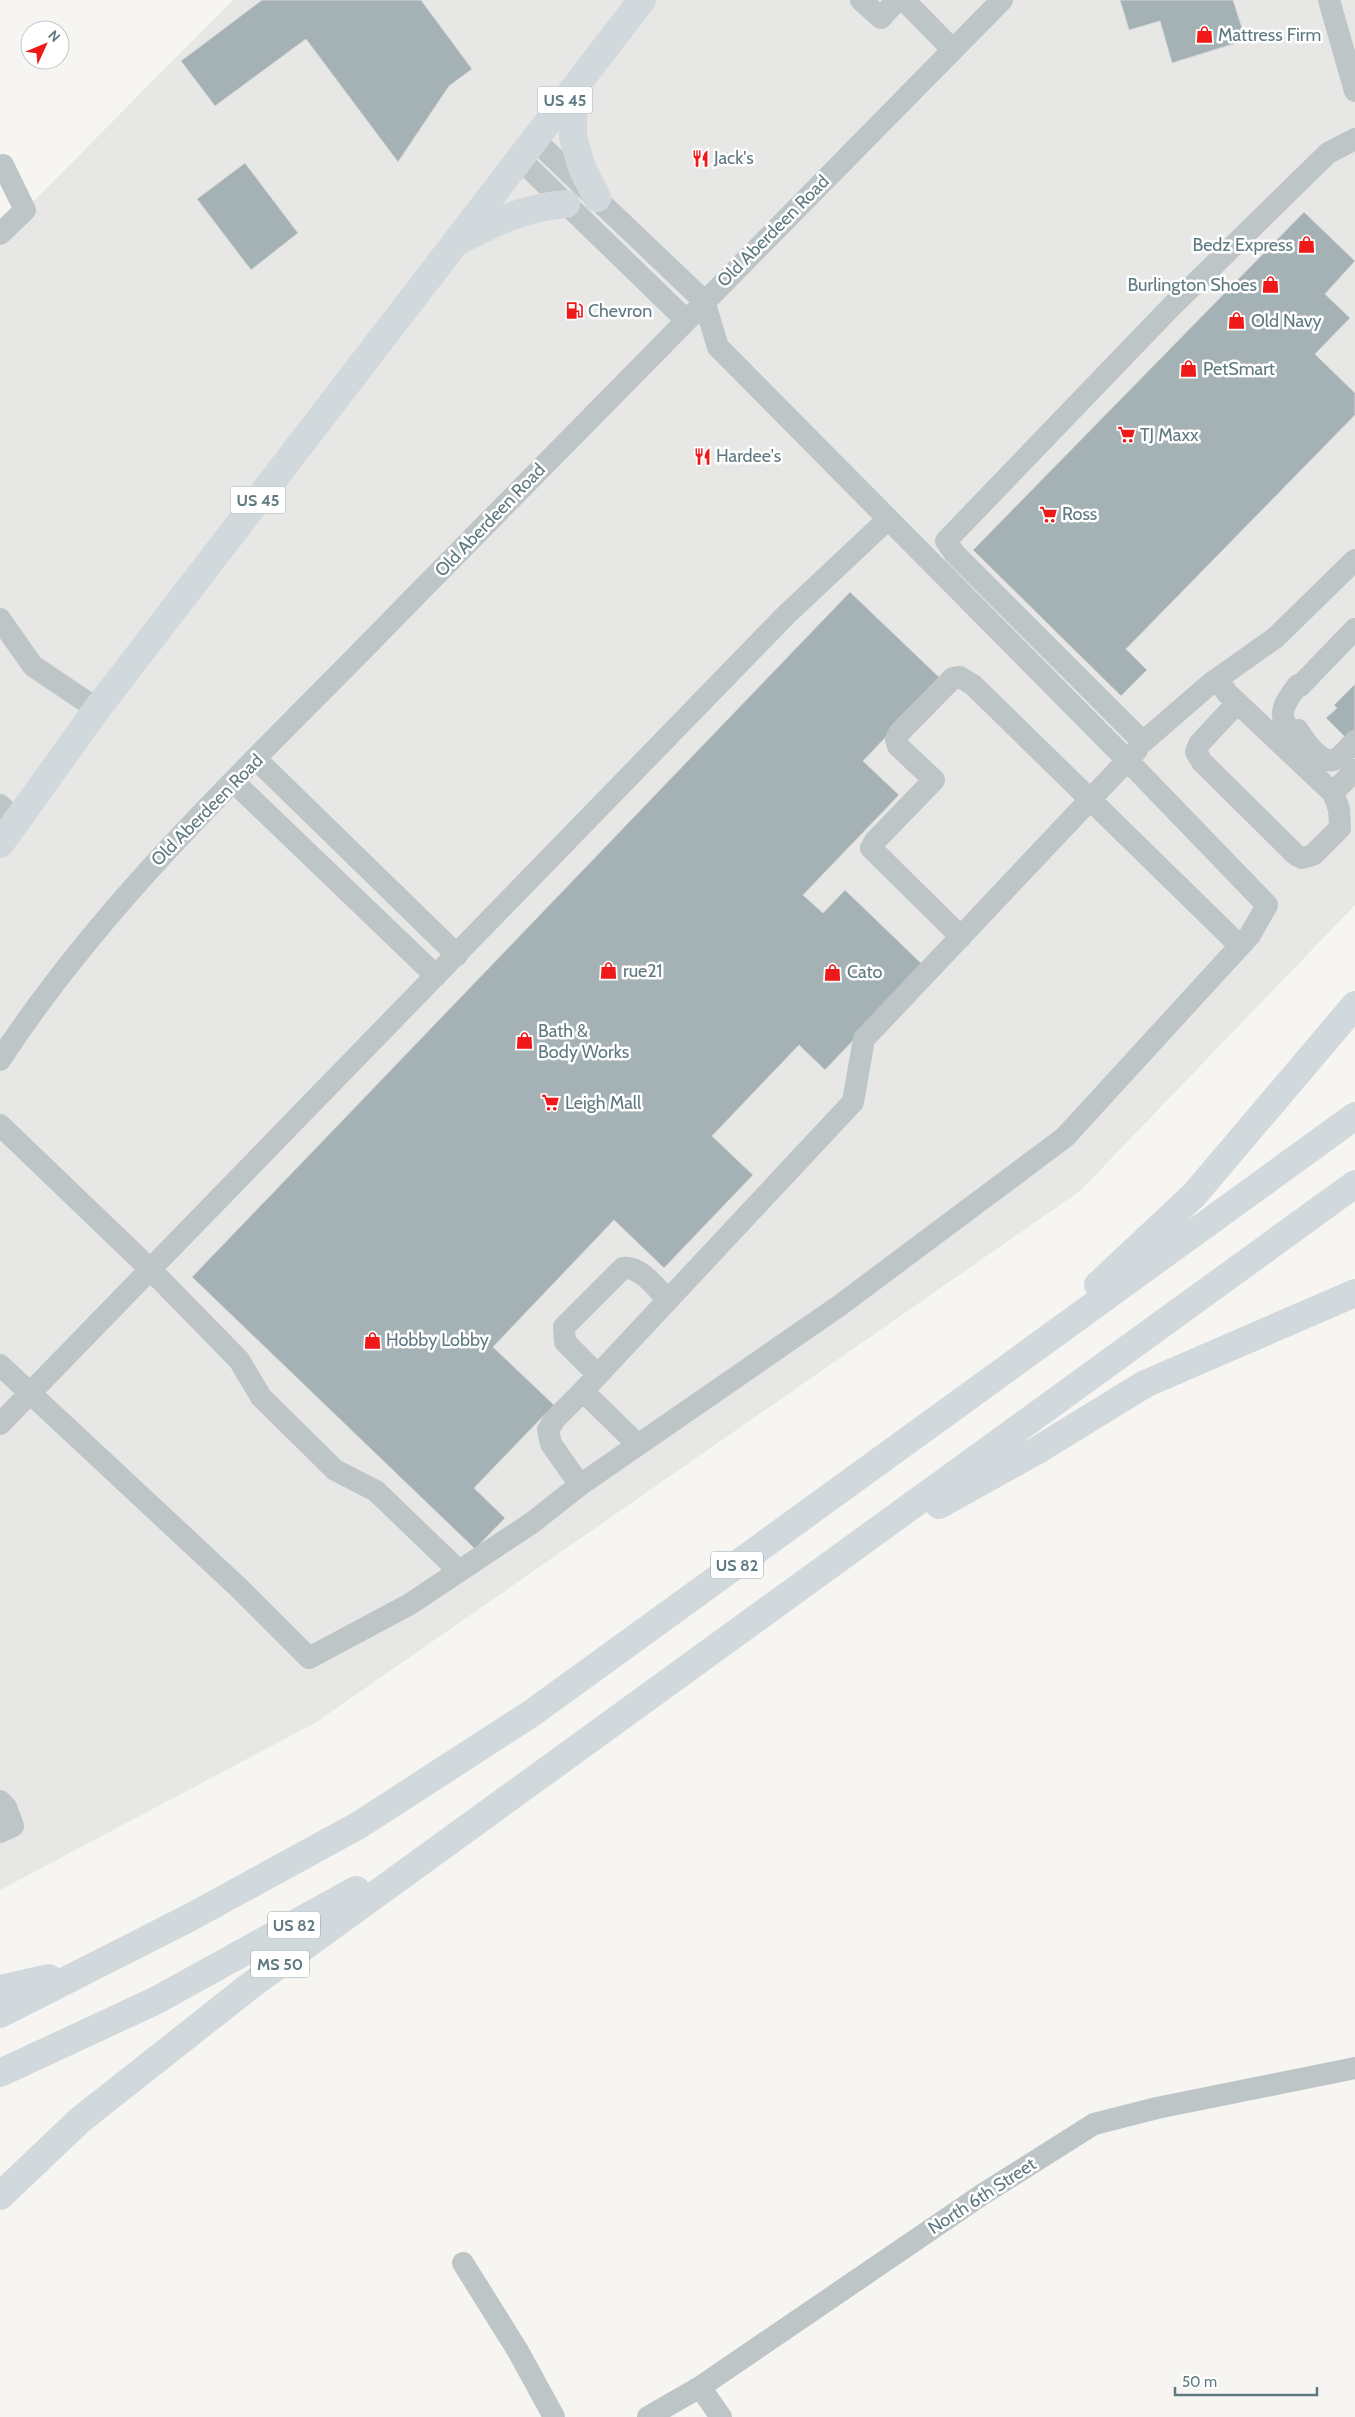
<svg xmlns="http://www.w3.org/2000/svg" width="1355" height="2417" font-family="Cabin,sans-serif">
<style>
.built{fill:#e7e7e6}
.building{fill:#a5b2b5;stroke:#d7d7d5}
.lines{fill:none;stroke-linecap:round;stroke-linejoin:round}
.minor{stroke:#bec5c7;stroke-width:22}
.highway{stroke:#d2d9dc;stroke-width:28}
.labels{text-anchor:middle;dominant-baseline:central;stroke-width:5;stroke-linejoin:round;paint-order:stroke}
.shield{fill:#fff;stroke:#8fa1a6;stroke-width:1}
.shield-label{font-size:16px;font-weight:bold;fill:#5f7980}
.poi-label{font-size:18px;fill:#5f7980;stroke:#fff;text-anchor:start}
.street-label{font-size:18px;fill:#5f7980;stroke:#fff}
</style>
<rect width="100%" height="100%" fill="#f6f5f2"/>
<!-- built -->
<path class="built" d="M233,0H1355V905L1080,1191L315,1723L0,1890V235Z"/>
<!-- building -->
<path class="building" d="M262,0H421L472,69L449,86L398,162L306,39L215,106L181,61Z
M1120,0H1233L1246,40L1172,63L1160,21L1129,30Z
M245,163L298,233L251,270L197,199Z
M1304,212L1355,261L1325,294L1350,318L1315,354L1355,393V415L1126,649L1147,670L1121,696L973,550Z
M850,592L941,679L863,761L899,795L803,895L823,913L845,890L924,966L825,1070L799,1045L712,1136L753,1175L664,1268L614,1220L493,1347L554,1405L474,1488L505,1518L475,1549L192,1277Z
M1355,684V734L1349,741L1326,718L1337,708L1334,705Z"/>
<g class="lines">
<!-- minor -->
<path class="minor" d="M861,0L881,18L897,0
M904,0L953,50
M1329,0L1355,91
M1355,139L1328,153L1170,308L946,541L955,554L1143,742L1210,684L1275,638L1355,560
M535,140L704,301L718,347L1128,761L1267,905L1250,935L1065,1137L839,1306L580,1485
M520,159L686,320
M0,234L25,210L3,165
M0,619L33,666L97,709
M1218,679L1227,693L1333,793L1339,809L1340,828L1313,855L1302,858L1296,855L1202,762L1196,752L1199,744L1237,703
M1298,730C1304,740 1320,764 1334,760C1342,757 1349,747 1355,741
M1306,742H1300C1277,718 1278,711 1298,685L1300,686L1355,629
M256,759L457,955
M234,782L436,976
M1333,793L1355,770
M0,805L17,821
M961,937L871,848L875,841L934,780L898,746L896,740L899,733L953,678L960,677L973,685L1240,946
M0,1060C107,896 254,762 390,622C593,414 797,207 1002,0
M0,1125L151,1270L239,1360L261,1397L335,1470L376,1491L459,1571
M0,1365L239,1588L309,1658L410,1604L533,1522L580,1485L551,1444L548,1430L555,1419L583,1391L638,1445
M598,1375L565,1342L564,1327L623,1268C641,1266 656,1288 668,1300
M582,1392L853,1102L864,1039L1137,750
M0,1424L786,615L887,520
M0,1801L6,1807L13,1826L0,1832
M463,2263L518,2351L554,2417
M700,2387L721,2417
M648,2417L700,2387L983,2194L1094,2124L1157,2108L1355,2068"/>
<!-- highway -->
<path class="highway" d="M573,90V137L582,168L597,198
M462,239C498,221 526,207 566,204
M0,844L97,709L642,0
M1098,1285L1194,1195L1355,1005
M939,1505L1036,1451L1145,1384L1355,1293
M0,1989L49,1978
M0,2014L189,1918L359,1825L532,1713L1355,1116
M0,2073L155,2001L356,1890
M0,2196L80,2120L251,1985L1355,1184"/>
</g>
<!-- icons -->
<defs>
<symbol id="shop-bare" viewBox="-9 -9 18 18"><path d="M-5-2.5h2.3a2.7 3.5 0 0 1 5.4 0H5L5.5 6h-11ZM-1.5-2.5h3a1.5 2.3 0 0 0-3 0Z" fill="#ef1919" stroke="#fff" stroke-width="2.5" paint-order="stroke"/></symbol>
<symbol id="restaurant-bare" viewBox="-9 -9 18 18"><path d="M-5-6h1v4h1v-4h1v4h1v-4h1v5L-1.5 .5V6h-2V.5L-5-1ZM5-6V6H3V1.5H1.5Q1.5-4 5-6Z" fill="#ef1919" stroke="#fff" stroke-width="2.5" paint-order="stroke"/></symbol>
<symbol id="fuel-bare" viewBox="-9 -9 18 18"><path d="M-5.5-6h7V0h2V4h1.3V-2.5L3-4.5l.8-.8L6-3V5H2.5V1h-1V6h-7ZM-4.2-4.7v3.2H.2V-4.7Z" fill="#ef1919" stroke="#fff" stroke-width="2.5" paint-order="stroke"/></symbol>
<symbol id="supermarket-bare" viewBox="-9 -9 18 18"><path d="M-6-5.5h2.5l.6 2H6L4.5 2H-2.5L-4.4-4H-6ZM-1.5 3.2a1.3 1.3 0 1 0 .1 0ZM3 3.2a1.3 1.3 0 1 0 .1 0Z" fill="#ef1919" stroke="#fff" stroke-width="2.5" paint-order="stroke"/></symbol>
</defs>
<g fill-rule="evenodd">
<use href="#shop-bare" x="1192" y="22" width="25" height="25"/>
<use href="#restaurant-bare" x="688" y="146" width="25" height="25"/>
<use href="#shop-bare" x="1294" y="232" width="25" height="25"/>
<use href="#shop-bare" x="1258" y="272" width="25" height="25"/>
<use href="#fuel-bare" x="562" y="298" width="25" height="25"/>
<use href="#shop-bare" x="1224" y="308" width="25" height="25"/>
<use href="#shop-bare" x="1176" y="356" width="25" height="25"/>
<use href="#supermarket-bare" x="1114" y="422" width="25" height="25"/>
<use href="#restaurant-bare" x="690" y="444" width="25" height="25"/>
<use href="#supermarket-bare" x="1036" y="502" width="25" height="25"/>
<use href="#shop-bare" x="596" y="958" width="25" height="25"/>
<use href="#shop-bare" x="820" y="960" width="25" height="25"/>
<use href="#shop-bare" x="512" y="1028" width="25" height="25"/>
<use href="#supermarket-bare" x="538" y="1090" width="25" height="25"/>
<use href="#shop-bare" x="360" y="1328" width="25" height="25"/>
</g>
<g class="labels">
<!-- shield labels -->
<g class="shield">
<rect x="537.5" y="86.5" width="55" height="27" rx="4"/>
<rect x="230.5" y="486.5" width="55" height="27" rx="4"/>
<rect x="711" y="1551.5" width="52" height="27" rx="4"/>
<rect x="268" y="1911.5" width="52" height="27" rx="4"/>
<rect x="251" y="1950.5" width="58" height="27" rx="4"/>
</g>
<g class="shield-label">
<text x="565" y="100">US 45</text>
<text x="258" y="500">US 45</text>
<text x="737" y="1565">US 82</text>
<text x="294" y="1925">US 82</text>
<text x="280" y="1964">MS 50</text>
</g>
<!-- poi labels -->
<g class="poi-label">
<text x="1218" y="35">Mattress Firm</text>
<text x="714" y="158">Jack's</text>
<text x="1293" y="245" text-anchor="end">Bedz Express</text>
<text x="1257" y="285" text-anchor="end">Burlington Shoes</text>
<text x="588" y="311">Chevron</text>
<text x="1251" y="321">Old Navy</text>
<text x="1203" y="369">PetSmart</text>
<text x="1140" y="435">TJ Maxx</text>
<text x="716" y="456">Hardee's</text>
<text x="1062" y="514">Ross</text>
<text x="623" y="971">rue21</text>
<text x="847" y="972">Cato</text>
<text x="538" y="1031">Bath &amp;<tspan x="538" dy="21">Body Works</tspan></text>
<text x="565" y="1103">Leigh Mall</text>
<text x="386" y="1340">Hobby Lobby</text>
</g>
<!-- street labels -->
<g class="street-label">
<text transform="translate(773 231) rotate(-45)">Old Aberdeen Road</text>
<text transform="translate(490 520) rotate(-46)">Old Aberdeen Road</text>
<text transform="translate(207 810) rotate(-45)">Old Aberdeen Road</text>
<text transform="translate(982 2196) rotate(-33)">North 6th Street</text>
</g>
</g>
<!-- north arrow -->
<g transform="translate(45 45) rotate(46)"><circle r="24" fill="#ffffff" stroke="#bfc9cc"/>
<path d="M0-4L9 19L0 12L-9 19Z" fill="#ef1919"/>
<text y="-8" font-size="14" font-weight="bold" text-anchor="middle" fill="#5f7980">N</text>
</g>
<!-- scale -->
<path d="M1175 2387v8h142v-8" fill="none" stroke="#5f7980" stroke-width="2.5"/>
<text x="1182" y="2387" font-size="15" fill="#5f7980" stroke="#ffffff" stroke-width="4" paint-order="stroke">50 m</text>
</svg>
